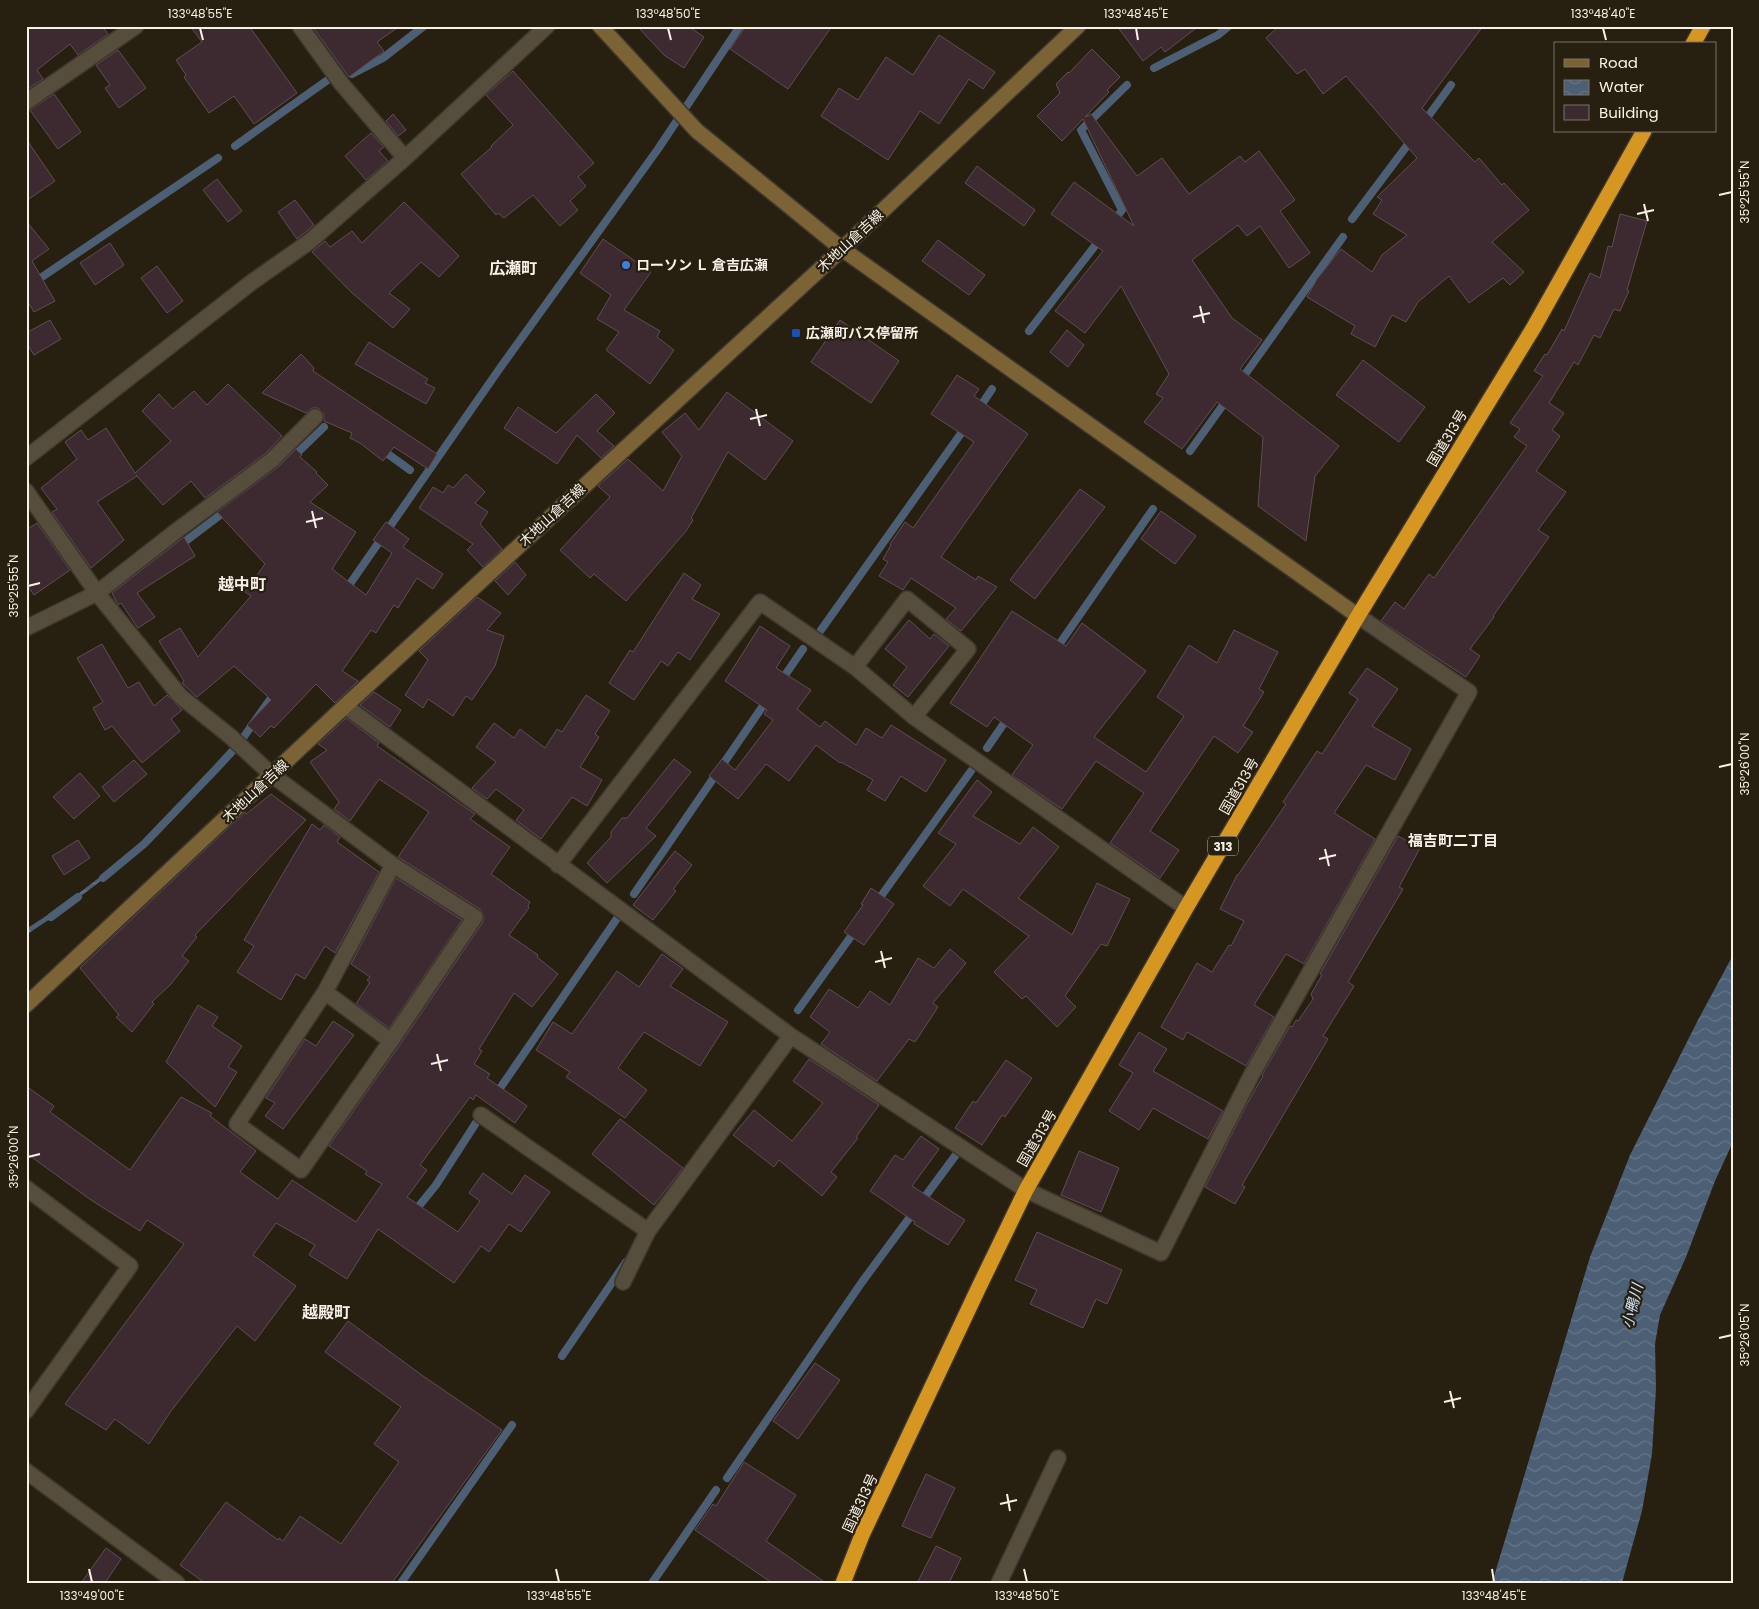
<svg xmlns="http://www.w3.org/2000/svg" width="1759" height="1609" font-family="Poppins,'Noto Sans JP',sans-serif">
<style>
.water{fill:url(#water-waves)}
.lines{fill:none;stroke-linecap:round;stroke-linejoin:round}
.stream{stroke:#4c5f75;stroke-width:8}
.building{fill:#3c2a30;stroke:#614d54}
.street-casing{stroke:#3e372e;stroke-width:18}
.secondary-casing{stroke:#3e372e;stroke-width:18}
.highway-casing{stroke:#3e372e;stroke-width:18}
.street{stroke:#564d3d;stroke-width:15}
.secondary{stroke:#7c6335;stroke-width:15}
.highway{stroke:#d69622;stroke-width:15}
.ticks{fill:none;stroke:#f7f1e8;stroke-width:2}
.shop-dot{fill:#3f7fe0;stroke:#271f10;stroke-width:2}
.transit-dot{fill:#1a4fb4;stroke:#271f10;stroke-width:2}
.labels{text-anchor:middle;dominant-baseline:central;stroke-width:4.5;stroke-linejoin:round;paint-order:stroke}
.shield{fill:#271f10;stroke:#b9b2a7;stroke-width:1}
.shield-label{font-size:12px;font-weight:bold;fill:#f7f1e8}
.street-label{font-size:14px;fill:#f7f1e8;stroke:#271f10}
.poi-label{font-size:14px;font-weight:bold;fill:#f7f1e8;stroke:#271f10;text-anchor:start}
.neighbourhood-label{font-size:15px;font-weight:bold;fill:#f7f1e8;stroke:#271f10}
.water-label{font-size:15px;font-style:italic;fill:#cce3fd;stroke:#271f10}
.quarter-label{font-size:16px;font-weight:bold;fill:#f7f1e8;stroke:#271f10}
.neatline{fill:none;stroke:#f7f1e8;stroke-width:2}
.ticks-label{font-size:12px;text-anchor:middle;fill:#f7f1e8}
</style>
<defs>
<pattern id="water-waves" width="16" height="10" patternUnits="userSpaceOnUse" patternTransform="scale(1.25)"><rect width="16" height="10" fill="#4c5f75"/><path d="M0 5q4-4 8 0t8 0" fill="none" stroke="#677689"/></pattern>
</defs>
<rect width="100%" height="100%" fill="#271f10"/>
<!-- water -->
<path class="water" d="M109,870L111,873L72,903L70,900Z
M57,909L59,913L26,935V929Z
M1733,955V1142L1715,1181L1686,1257L1660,1315L1655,1344L1656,1389L1652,1454L1642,1511L1622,1583H1492L1590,1257L1630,1155L1698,1020Z"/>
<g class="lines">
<!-- stream -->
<path class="stream" d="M1154,68L1218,35L1229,26
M352,74L383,58L424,26
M1424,122L1451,85
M235,146L329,79
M1352,219L1412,139
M1114,221L1122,210L1081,130L1127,85
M33,283L218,158
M1029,331L1101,238
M1241,380L1343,237
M978,410L992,389
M381,449L410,470
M1190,451L1228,398
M292,458L324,427
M179,546L228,509
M345,591L500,368L658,149L740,26
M821,630L967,425
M1056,649L1153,509
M781,681L803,649
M987,748L1009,716
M103,878L144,844L215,770L238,745L276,691
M634,894L767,700
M876,903L971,771
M51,917L78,897
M798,1010L857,928
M496,1094L618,917
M414,1212L436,1185L481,1115
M562,1356L626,1262
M727,1478L862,1282L958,1152
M401,1583L512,1425
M652,1583L716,1490"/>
</g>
<!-- building -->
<path class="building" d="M26,26H102L108,34L78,55L70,44L37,70L43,79L26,90Z
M190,26H249L297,93L254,124L234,96L209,113L184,77L186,75L176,60L202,42Z
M312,26H400L377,42L384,51L349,77Z
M637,26H688L704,37L684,68L664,55Z
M746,26H832L788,89L730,49Z
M1117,26H1199L1165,52L1161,47L1143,61Z
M1279,26H1483L1422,108L1475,162L1479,158L1502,185L1504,183L1529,210L1492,242L1524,272L1510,285L1503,278L1469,303L1449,276L1418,302L1406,322L1392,315L1375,347L1351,334L1355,326L1307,297L1317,279L1341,249L1372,272L1382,255L1407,235L1373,214L1382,200L1377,197L1417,158L1346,76L1323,94L1305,69L1297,74L1266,38Z
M939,35L995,72L983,89L969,79L939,124L920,111L888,160L821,116L839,88L858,100L886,57L913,75Z
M1092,49L1120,77L1107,90L1109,92L1085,117L1091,114L1137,176L1162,158L1189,194L1240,156L1245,162L1259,151L1295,200L1280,211L1310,253L1289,268L1260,226L1247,236L1238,225L1192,260L1232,318L1262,340L1240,369L1339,446L1315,476L1306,541L1258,506L1263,437L1217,402L1182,449L1144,422L1163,398L1156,394L1169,374L1121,286L1085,333L1055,311L1103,251L1051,214L1074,182L1134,226L1083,119L1062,141L1037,116L1060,93L1056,84L1068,72L1069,73Z
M118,50L146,88L119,108L105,88L110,85L96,65Z
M513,71L594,163L578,177L586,186L570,201L578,210L560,226L533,195L504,218L498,213L496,215L461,174L492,147L491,146L513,125L486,95Z
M54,94L81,132L58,149L30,110Z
M393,114L406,130L398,136L386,121Z
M371,133L384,147L379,151L388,161L366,180L345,156Z
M26,139L55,181L26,201Z
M977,166L1035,210L1024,226L965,183Z
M217,179L242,211L228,222L203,190Z
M295,200L314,225L297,239L278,212Z
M404,202L459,256L439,277L421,262L389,293L410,309L393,328L351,292L312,252L325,241L330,247L352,231L362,243Z
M1620,214L1647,221L1627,290L1629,291L1620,311L1614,309L1600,338L1594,335L1578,365L1574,362L1549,403L1564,413L1552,430L1560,436L1536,471L1566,492L1538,530L1549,537L1493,616L1494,617L1470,649L1480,656L1466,677L1381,621L1395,602L1404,609L1429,574L1434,578L1527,446L1514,437L1520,429L1510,423L1543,376L1534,371L1545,354L1547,355L1562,329L1564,331L1590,273L1600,278L1608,246L1612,247Z
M26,221L49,249L32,261L55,301L34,312L26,299Z
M603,239L651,272L624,310L660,331L657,337L674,350L650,384L606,350L619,332L597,319L611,295L580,273Z
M938,240L985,275L969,295L922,261Z
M110,243L124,265L95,285L80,263Z
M157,266L183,301L167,313L141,278Z
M50,320L61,339L34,355L26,342V333Z
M840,320L899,361L871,403L811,362Z
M1067,330L1084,345L1068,367L1050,352Z
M369,342L428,379L425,383L435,388L426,404L355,364Z
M301,354L314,368L313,371L437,454L428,469L394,447L383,461L360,443L350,438L352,433L324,421V414L318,408H312L306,413L262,393Z
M1363,360L1425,407L1399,442L1336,395Z
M957,375L979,389L974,396L1028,434L941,557L976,580L978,576L997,587L961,631L946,619L956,608L911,578L903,590L879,576L888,562L883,559L891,545L890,544L905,522L913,528L974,442L931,414Z
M228,384L282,436L266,453L205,498L191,481L163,505L136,475L137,476L97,502L124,540L91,568L52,512L57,509L41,488L77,459L65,442L81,430L88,440L106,428L135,473L171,441L142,411L159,394L173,409L194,391L207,405Z
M727,392L793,441L765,480L728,452L691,518L693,520L686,531L626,601L594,574L590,578L560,550L610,497L598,486L628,459L663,491L682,456L662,432L685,413L699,430Z
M596,394L615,413L597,431L614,446L601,458L577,435L557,464L504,428L518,407L556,433Z
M296,449L302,455L300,457L317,472L316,473L328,485L310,502L356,532L332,569L366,595L392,553L373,540L386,522L409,539L403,547L443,574L433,589L417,578L398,608L394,605L376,633L371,630L342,671L358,681L335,703L316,684L274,728L271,726L260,737L247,725L271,700L265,694L234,666L197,697L182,683L184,681L159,641L180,628L198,657L251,596L245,592L265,564L217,512L278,467Z
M466,474L485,492L475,503L488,512L480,524L502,549L483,567L467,550L473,544L419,508L433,487L443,493L448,485L453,488Z
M1080,489L1105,507L1035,599L1010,580Z
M1161,511L1196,536L1175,564L1141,539Z
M37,523L70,570L34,595L26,584V530Z
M184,537L195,556L137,593L155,617L138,628L121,603L118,605L112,593Z
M515,562L526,575L508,595L495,581Z
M684,573L701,585L692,599L720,614L690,660L678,652L668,666L661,661L634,700L609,683L630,650L633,652Z
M477,597L501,613L487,630L504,636L495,666L472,700L466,696L453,716L428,699L423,708L405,695L428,660L419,651Z
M1012,611L1066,646L1082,623L1146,671L1094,737L1146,772L1184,716L1157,697L1189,645L1217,663L1234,630L1278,652L1259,689L1264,692L1243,726L1253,732L1238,753L1214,736L1150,831L1179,850L1160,878L1110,843L1144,793L1096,761L1062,809L1012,775L1033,745L994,717L987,727L950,703Z
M909,620L930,639L934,634L949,646L908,697L893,685L907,667L885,649Z
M760,626L790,646L776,668L811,690L797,709L820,727L825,721L856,745L866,728L882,738L891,725L946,760L926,792L901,776L885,801L867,790L873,780L841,762L840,763L816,745L789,781L766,764L738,799L709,776L722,759L735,770L773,720L764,714L767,710L725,681Z
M102,644L128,688L139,682L154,706L167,695L182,710L171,719L180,731L142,763L112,726L105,730L93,708L103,702L77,658Z
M1367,668L1398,689L1372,726L1411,749L1395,780L1366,765L1334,813L1375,839L1304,964L1286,954L1254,1005L1274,1017L1246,1066L1187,1032L1183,1040L1161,1027L1197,963L1212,972L1229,945L1231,946L1244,921L1220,909L1237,875H1238L1286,804L1283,802L1317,751L1322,754L1358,699L1349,693Z
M374,692L401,710L390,727L360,705Z
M586,695L610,711L595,734L599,737L580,767L602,780L587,806L572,797L541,839L516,820L524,810L496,789L487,799L472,788L496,762L476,747L494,723L514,738L520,729L545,748L557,729L562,732Z
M346,718L379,743L377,746L475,814L470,819L510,847L491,874L530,902L528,906L529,908L509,935L538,955L537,957L558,974L532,1007L514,993L479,1049L482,1051L474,1064L490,1074L487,1078L527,1106L515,1123L476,1095L473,1100L470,1097L420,1165L427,1170L407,1197L458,1232L480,1201L469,1193L483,1173L512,1194L525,1175L550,1192L521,1232L509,1224L489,1252L481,1246L454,1283L378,1229L347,1279L309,1255L315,1245L276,1223L253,1255L296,1286L255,1341L237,1326L171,1411L149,1444L115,1419L106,1430L65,1404L184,1244L147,1220L140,1231L91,1200L26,1153V1086L54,1106L50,1112L130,1170L181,1097L212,1113L210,1116L256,1151L240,1172L278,1199L292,1180L356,1222L382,1184L365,1174L367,1171L329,1146L399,1046L483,922L484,917L480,909L398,857L429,812L379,779L350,821L334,809L339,802L310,762L327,750L318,744Z
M674,759L691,772L646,828L656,836L607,883L587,863L596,853L611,837V832L622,818H627Z
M134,760L147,774L114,802L102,787Z
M80,773L100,796L74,819L53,797Z
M977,780L992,792L973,816L1020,844L1033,827L1059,847L1018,898L1072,935L1097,883L1130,899L1107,946L1101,944L1065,996L1076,1007L1057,1027L1026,996L1022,999L994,972L1029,936L963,889L950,906L923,886L956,844L938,833Z
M271,794L306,820L195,935L197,937L182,956L189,961L171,984L152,1002L154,1004L132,1032L116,1017L119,1015L80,968L245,812L246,814Z
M312,824L320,830L324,825L340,837L337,842L379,872L335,953L325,946L305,979L296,974L281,1000L237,972L254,946L244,940Z
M1398,836L1420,848L1399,887L1403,889L1348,982L1354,986L1323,1036L1328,1039L1242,1185L1245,1187L1235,1204L1205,1187L1247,1104L1263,1076L1262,1075L1290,1026L1292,1027L1296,1020L1298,1021L1313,999L1311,994L1322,975L1320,974Z
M78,840L90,858L64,875L52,856Z
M675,851L692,865L673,889L676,891L653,920L633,905Z
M396,878L462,920L389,1028L356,1004L370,982L367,980L370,977L351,964Z
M871,888L894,904L864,945L844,932L863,905L861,904Z
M950,949L966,963L933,1003L938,1007L915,1042L909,1039L877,1081L821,1044L830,1032L810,1017L829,989L858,1008L870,991L890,1005L918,958L934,968Z
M662,954L683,969L670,986L728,1022L700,1066L644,1032L618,1068L647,1090L625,1118L566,1077L570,1072L536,1050L553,1022L572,1034L617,971L639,987Z
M198,1005L218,1017L212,1026L242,1046L228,1067L237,1072L215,1107L166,1062Z
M333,1021L354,1035L283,1129L265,1116L275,1103L266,1098L305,1039L316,1046Z
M1139,1032L1167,1049L1153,1071L1223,1111L1208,1139L1153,1108L1139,1130L1109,1111L1133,1073L1119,1065Z
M809,1059L879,1105L856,1137L858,1138L831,1172L837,1177L822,1196L779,1160L774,1167L733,1135L754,1110L792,1141L823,1103L793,1081Z
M1006,1060L1032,1078L1005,1117L1002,1115L982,1145L955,1128L973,1101L976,1103Z
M620,1119L683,1168L654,1205L592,1154Z
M921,1136L939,1149L912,1186L965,1220L948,1245L914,1224L915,1222L870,1191L895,1155L903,1160Z
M1079,1151L1119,1168L1101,1212L1061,1195Z
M1037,1232L1122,1270L1107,1304L1096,1299L1083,1328L1030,1304L1037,1290L1015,1280Z
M348,1321L423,1376L502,1430L392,1583H205L180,1565L226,1502L278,1540L279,1538L283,1541L300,1516L341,1544L399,1462L374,1444L401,1407L325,1352Z
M815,1363L840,1380L798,1439L773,1421Z
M744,1462L796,1495L766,1541L826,1583H772L695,1530L713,1504L716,1506Z
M926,1474L955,1488L931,1538L902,1526Z
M936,1546L961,1558L949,1583H917Z
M106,1548L121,1559L105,1583H81Z"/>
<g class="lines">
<defs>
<path id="street" d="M300,26L341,83L405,158
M26,102L136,26
M26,458L252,282L309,242L405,158L547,26
M26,491L97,593L180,696L231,737L272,775L393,865L475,917L391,1041L301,1170L237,1124L325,992L393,865
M26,628L97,593L175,532L272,460L315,417
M855,667L907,599L968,649L914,717
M345,706L791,1036L1026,1190L1161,1253L1252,1074L1469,692L1358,616
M558,865L760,602L855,667L914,717L1186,908
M325,992L391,1041
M481,1115L648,1231
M26,1188L130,1266L26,1411
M623,1282L648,1231L791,1036
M26,1471L177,1583
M999,1583L1058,1458"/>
<path id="secondary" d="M600,26L697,131L842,249L1358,616
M26,1005L345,706L842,249L1078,26"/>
<path id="highway" d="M1693,44L1703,26
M843,1583L862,1535L979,1287L1026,1190L1186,908L1358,616L1534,327L1644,131"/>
</defs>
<!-- street casing -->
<use href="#street" class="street-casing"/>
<!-- secondary casing -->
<use href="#secondary" class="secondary-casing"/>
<!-- highway casing -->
<use href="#highway" class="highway-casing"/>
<!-- street -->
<use href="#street" class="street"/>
<!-- secondary -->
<use href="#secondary" class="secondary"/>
<!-- highway -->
<use href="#highway" class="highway"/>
</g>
<!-- ticks -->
<path class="ticks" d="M200,28L203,40M668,28L671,40M1136,28L1138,40M1603,28L1606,40M1719,195L1732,192M1644,204L1648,221M1637,214L1654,210M1200,306L1204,323M1193,317L1210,313M756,409L760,426M750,419L767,415M312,511L316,528M306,522L323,518M28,586L40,583M1719,767L1732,764M1325,849L1329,866M1319,859L1336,855M881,951L885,968M875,962L892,958M437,1054L441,1071M431,1064L448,1060M28,1157L40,1154M1719,1338L1732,1335M1450,1391L1454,1408M1444,1402L1461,1398M1007,1494L1010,1511M1000,1504L1017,1500M89,1569L92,1582M556,1569L559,1582M1024,1569L1027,1582M1492,1569L1494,1582"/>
<!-- markers -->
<circle class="shop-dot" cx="626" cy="265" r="5"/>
<rect class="transit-dot" x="791" y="328" width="10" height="10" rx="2.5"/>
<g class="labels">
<!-- shield labels -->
<rect class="shield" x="1208" y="836.5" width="30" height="19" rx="4"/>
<g class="shield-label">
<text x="1223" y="846">313</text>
</g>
<!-- street labels -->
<g class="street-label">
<text transform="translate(850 241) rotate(-43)">木地山倉吉線</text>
<text transform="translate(1447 438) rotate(-59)">国道313号</text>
<text transform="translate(552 515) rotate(-43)">木地山倉吉線</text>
<text transform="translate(1239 786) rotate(-60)">国道313号</text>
<text transform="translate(255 791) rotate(-43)">木地山倉吉線</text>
<text transform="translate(1037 1138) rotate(-60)">国道313号</text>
<text transform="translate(860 1503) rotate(-65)">国道313号</text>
</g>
<!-- poi labels -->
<g class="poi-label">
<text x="636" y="265">ローソン Ｌ 倉吉広瀬</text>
<text x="806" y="333">広瀬町バス停留所</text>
</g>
<!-- neighbourhood labels -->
<g class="neighbourhood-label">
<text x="1453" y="840">福吉町二丁目</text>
</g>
<!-- water labels -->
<g class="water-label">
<text transform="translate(1632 1306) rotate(-76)">小鴨川</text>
</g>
<!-- quarter labels -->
<g class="quarter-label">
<text x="513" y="268">広瀬町</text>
<text x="242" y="584">越中町</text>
<text x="326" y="1312">越殿町</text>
</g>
</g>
<!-- border -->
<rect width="1759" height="1609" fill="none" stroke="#271f10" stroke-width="55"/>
<!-- legend -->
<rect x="1554" y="42" width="162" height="90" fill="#271f10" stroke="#7a7366"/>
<rect x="1564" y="59" width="25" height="8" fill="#7c6335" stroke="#7a7366"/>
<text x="1599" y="68" font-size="15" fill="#f7f1e8">Road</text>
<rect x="1564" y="80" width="25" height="15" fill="url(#water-waves)" stroke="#7a7366"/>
<text x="1599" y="92" font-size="15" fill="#f7f1e8">Water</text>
<rect x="1564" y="105" width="25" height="15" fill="#3c2a30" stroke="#7a7366"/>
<text x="1599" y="118" font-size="15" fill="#f7f1e8">Building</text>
<rect x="28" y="28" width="1704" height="1554" class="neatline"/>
<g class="ticks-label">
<text x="200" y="18">133°48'55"E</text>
<text x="668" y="18">133°48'50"E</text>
<text x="1136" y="18">133°48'45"E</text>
<text x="1603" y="18">133°48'40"E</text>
<text transform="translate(1745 192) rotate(-90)" y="4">35°25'55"N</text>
<text transform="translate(14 586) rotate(-90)" y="4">35°25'55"N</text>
<text transform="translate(1745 764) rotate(-90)" y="4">35°26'00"N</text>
<text transform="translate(14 1157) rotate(-90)" y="4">35°26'00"N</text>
<text transform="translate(1745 1335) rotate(-90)" y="4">35°26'05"N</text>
<text x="92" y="1600">133°49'00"E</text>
<text x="559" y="1600">133°48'55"E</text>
<text x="1027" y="1600">133°48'50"E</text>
<text x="1494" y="1600">133°48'45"E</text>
</g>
</svg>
